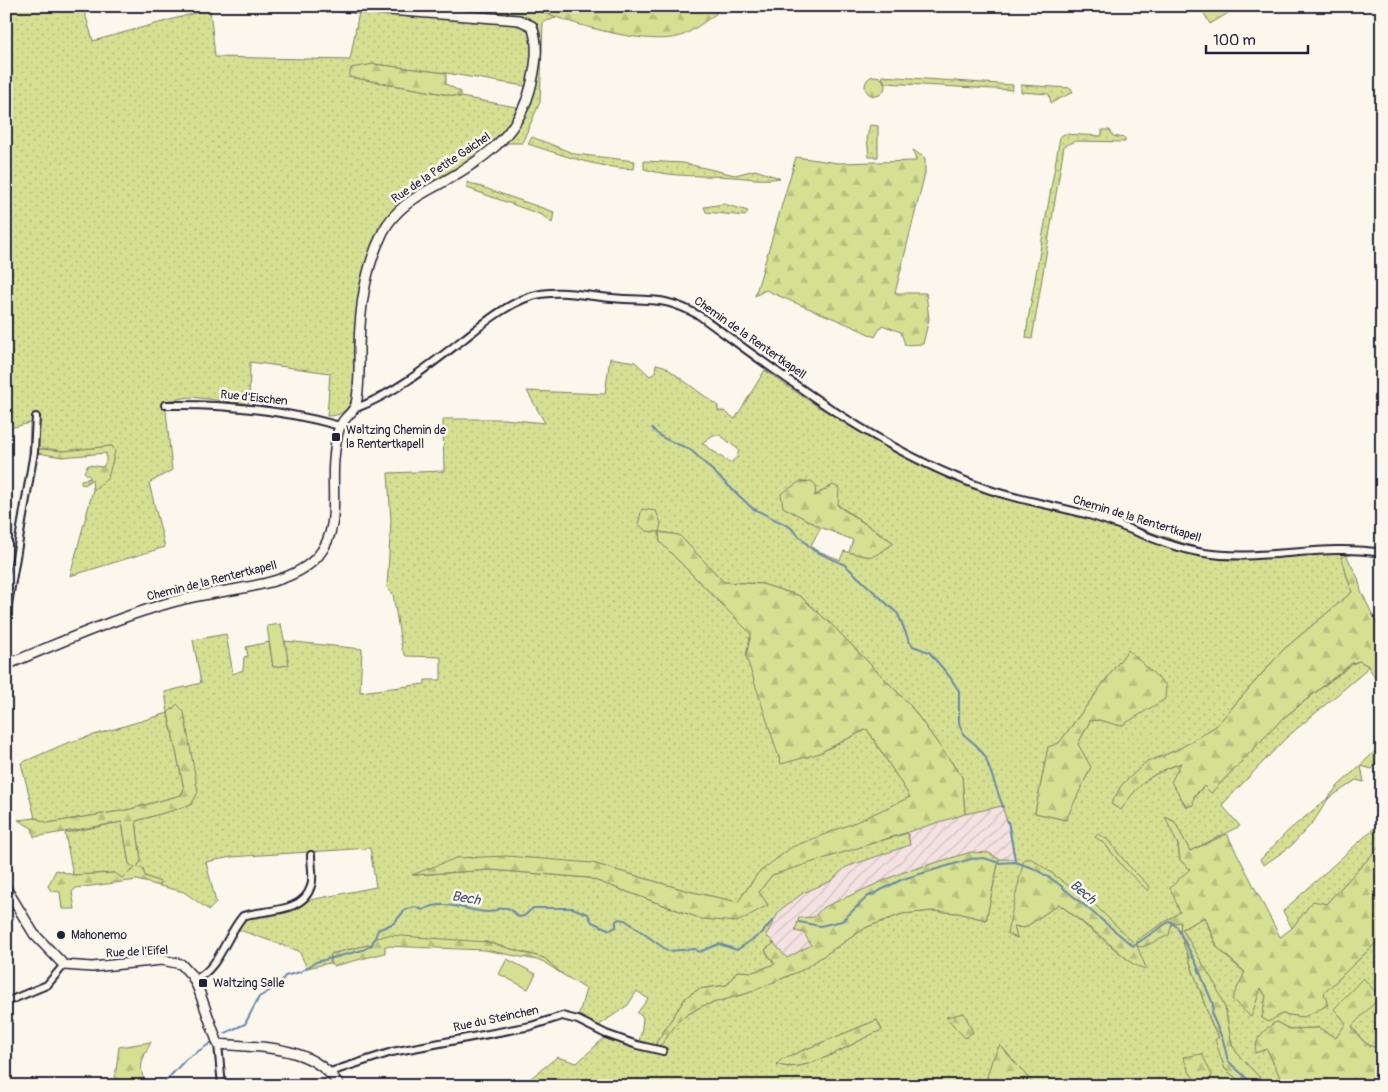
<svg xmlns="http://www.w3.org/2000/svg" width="1388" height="1092" font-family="Pangolin,sans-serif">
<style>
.industrial{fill:url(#industrial-furrows)}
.grass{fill:url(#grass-dots);stroke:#7c8166;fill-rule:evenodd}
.forest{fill:url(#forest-firs);stroke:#7c8166}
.green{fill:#d5e092;stroke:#7c8166}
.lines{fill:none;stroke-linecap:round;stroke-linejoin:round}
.stream{stroke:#6b88ac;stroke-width:2}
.minor-casing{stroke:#22223b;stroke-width:10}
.tertiary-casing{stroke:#22223b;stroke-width:12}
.minor{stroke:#fbf7ec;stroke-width:6}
.tertiary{stroke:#fbf7ec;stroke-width:9}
.poi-dot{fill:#22223b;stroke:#fbf7ec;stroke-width:2}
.labels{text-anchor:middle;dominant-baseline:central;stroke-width:5;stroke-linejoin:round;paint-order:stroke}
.street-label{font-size:12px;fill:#22223b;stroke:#fbf7ec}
.poi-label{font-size:12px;fill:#22223b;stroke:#fbf7ec;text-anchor:start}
.water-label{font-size:14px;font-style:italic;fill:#465573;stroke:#fbf7ec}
</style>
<defs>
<pattern id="industrial-furrows" width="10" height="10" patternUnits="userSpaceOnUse" patternTransform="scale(1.25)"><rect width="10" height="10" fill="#f4e1e1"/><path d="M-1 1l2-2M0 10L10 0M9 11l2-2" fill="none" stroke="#d1c1c2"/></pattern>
<pattern id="grass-dots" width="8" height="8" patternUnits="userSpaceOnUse" patternTransform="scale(1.25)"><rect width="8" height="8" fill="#d5e092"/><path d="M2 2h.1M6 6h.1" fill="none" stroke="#b7c07f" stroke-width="1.8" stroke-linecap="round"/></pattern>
<pattern id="forest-firs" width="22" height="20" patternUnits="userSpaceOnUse" patternTransform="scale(1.25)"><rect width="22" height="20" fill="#d5e092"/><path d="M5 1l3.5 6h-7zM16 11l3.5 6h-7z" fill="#b7c07f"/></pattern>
</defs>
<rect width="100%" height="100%" fill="#fbf7ec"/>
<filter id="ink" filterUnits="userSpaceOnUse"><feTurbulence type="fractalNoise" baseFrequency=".02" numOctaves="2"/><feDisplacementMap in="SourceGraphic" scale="10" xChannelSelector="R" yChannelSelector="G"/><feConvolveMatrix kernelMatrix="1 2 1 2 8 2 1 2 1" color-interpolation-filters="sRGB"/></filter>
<g filter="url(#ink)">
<!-- industrial -->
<path class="industrial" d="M1002,805L1010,830L1015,859H999L989,853L822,908L804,933L811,945L787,958L766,935L780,910L803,893L831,881L846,867L910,845L908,833L965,814Z"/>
<!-- grass -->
<path class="grass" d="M6,6H83L93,41L210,9L215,57L350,60L360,6H535L536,9L556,18L543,22L540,102L522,143H508C466,179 400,196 379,250C368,279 362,312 357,342C354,361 359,394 347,408C341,415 335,416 327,416L330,373L250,362L249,404L191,397L165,401L172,470L149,483L165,547L70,576L93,490L108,478L112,446L64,451L43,448L29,455L30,423L6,429ZM374,64L446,73L530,87L522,108L349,77Z
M1200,6H1226L1230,12L1210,24Z
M882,76L1013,85L1012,90L885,83Z
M1021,85L1071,88L1073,92L1051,103L1049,94L1021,92Z
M870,125L878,126V157H869L867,138Z
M1102,130H1110L1113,136L1125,138V142L1076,141L1064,146L1032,339L1026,338L1028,320L1060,137L1064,134L1102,136Z
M532,137L575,154L635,161L634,169C598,168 562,155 528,144Z
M644,161L683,163L735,175L755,170L780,178C763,181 750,178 733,177C702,175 674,178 644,169Z
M467,182L554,212L552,223L542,215L467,188Z
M724,204L748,211L745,216L706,212L704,207Z
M610,358L635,362L650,376L655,373L656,364L664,366L718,406V411H724L735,419L765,370C845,429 933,476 1029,504L1033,497L1092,512L1201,549L1218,551L1360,553L1341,557L1352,592L1283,650L1216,726L1179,749L1145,763L1111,804L1121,809C1141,781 1149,775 1182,763L1172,782L1186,807L1204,786L1211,793L1282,719L1352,664L1360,661L1368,666L1363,673L1286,738L1222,805L1240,826L1190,851L1175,822L1166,817L1178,845L1180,860L1190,869L1180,912L1172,923L1181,922L1180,933L1212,1025L1219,1037L1225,1069L1246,1086H1207L1212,1075L1190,1073L1199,1086H1035L1000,1045L987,1077L993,1086H521L557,1057L577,1063L605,1037C636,1048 640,1054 643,1017L637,1013L648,999L637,991L628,1005L598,1026L578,1017L586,989L562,974L544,958L486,942L372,944L331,954L330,963L307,968L299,951L237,929L244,920L254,915L287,912L310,900L376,887L370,848L231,857L206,862L216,903L209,910L184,892L160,886V882L145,876L137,867L141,861L136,821L191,805L168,713L184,789L181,795L127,810L48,823L35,818L21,763L67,743L168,713L165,692L201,683L193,640L226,634L233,674L243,670L244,657L248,656L246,647L269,642L273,667L288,665L285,641L362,649L360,692L425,684V680H441V657L406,656L402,649L393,594L387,588L391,521L388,473L444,471L443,419H504L545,423L527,391L605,394ZM713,435H720L739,450L737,457L730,463L702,443ZM833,485L838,505L894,543C873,558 868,558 844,551L840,560L814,549L811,545L821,527L783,507L814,496ZM659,532L679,535L724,582L762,584L800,596L833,626L910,705L962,777L965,814L1002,806L1010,830L1015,859H999L986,920L958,913L932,911L902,914L867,927L802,970L748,993L702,1006L680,1019L661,1044L657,1046L656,1043L686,997L699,989L727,985L737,971L753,972L775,964L765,951L774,943L766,935L780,910L803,893L831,881L846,867L910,845L908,833L810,861L772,875L759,892L768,905L702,919L589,878L491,870L414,875L592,863L688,891L738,902L758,873L910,797L867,729L817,754L746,656L751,634L660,542ZM1128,650L1121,725L1099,720L1090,721L1078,744L1066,820L1035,813L1048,748L1059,743ZM1108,840L1127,864L1150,887L1124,868L1105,844ZM1032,859L1133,964L1059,904L1024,928L1014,926L1016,938L1008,933ZM877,1020L882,1030C855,1040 804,1077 777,1064L782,1059Z
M1382,745V756L1372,769L1361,766L1364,782L1356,780L1328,799L1314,821L1291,846L1264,865L1260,860L1288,831L1328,798L1338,786Z
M1382,821V844L1326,904L1313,902L1292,928L1283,911Z
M122,822L129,864L136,868L122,878L115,873L73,875L65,833Z
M1205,917C1209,926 1212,941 1219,949C1234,966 1254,976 1266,996L1262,1018L1282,1014L1304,1017L1324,993L1382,937V1049C1357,1045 1361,1031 1347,1023L1336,1038L1319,1028L1289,1029L1276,1022L1255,1053L1267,1049L1283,1083L1294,1081L1296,1086H1268L1240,1057L1232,1045L1225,1008L1182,929Z"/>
<!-- forest -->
<path class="forest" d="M535,6H715L716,14C705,21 693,31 681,36C648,47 566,23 536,9Z
M374,64L446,73V84L461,92V97L349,77L351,68Z
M865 86a10 10 0 1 1 20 0a10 10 0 1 1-20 0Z
M913,150L925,158V173L895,293H926L929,319L923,344L905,345L901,332L882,325L875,337C839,319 802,307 766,290L755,296L796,157L838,163L916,161Z
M112,446L115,451L108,478L93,490L92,479L85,485L81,484V480L91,478L84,472L88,465L103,467L106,462V453L62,457L38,453L39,449L64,451Z
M811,481L816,485L815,496L833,485L839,488L838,506L894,543C873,557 875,560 849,552L853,540L820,527L783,507L781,494L799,482Z
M642,509L656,511L661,523L659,532L679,535L724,582L762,584L800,596L833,626L910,705L962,777L965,814L772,875L759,892L768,905L737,922L702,919L589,878L491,870L412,875L456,858L507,856L592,863L688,891L738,902L758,873L792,847L856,822L910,797L867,729L817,754L781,764L746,656L751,634L660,542L659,532L646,531L638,524Z
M1346,555L1358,578L1361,591L1382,634V691L1368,666L1360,661L1352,663L1282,719L1211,793L1204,786L1194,796L1193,805L1187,807L1171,782L1181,763C1149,775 1141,781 1121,810L1111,804L1121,786L1145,763L1179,749L1216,726L1283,650L1352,592L1341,557Z
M1128,650L1166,685L1165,699L1121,726L1099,720L1090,721L1078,744L1091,767L1066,820L1035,813L1048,747L1059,743Z
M177,704L184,712L198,792L191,805L136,821L141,861L137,867L143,868L145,876L160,882V886L137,880L76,888L72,892L75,909H62L60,892L51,891L48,886L56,870L73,875L115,873L122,878L135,868L129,864L122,822L34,837L32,828L18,820L35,818L48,823L127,810L181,795L184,789L168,713Z
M1165,817L1175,822L1190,851L1227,834L1280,937L1292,928L1313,901L1326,904L1382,844V937L1324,993L1328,1005L1304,1017L1282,1014L1268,1022L1262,1018L1266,996L1261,988L1251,1017L1232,999L1245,972L1218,948L1205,917L1182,929L1216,986L1225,1008L1232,1045L1240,1057L1268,1086H1246L1225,1069L1215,1040L1219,1037L1212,1025L1180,933L1181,922L1172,923L1169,935L1143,947L1137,946L1147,970L1133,964L1104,939L1059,904L1024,928L1014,926L1017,938L1007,933L1024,859H1032L1094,904L1137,946V940L1180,912L1170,888L1190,869L1180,860L1178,845Z
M1098,834L1108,840L1127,864L1150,887L1148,891L1124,868L1105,844L1095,837Z
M971,852L989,853L999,859L986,920L958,913L932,911L902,914L867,927L802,970L748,993L702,1006L680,1019L661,1045L657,1046L656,1043L686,997L699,989L727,985L737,971L753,972L775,964L765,950L774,943L787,958L811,945L804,933L795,931L799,918L814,917L822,908L901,873Z
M388,935L486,942L544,958L562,974L542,961L485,950L385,946V953L334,966L330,963L331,954L372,944L373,939Z
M1363,978L1380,997L1352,1026C1359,1039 1367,1047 1382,1049V1086H1296L1294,1082L1283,1084L1267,1049L1255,1053C1255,1038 1264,1030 1276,1022L1289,1029L1319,1028L1336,1038L1346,1023L1334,1009Z
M964,1013L973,1032L965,1038L946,1017Z
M877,1020L882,1030C855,1040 804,1077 777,1064L782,1059Z
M151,1042C142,1060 137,1067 147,1086H114L119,1047Z
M1000,1045L1035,1086H993L987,1077L992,1060Z
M1202,1054L1212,1075L1207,1086H1199L1190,1073L1183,1057Z"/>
<!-- green -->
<path class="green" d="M281,624L289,665L273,667L267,626Z
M507,959L536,974L528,989L499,974Z"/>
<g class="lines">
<!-- stream -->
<path class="stream" d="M652,428C662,442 678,442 692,451L752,508L790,527L813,550L845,565L898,614L909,641L913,646L929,652L950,677L959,691V723L963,734L976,745L985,756L1003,807
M1008,821L1015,860
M799,922L820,926L842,921L867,897L903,879L971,859L984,858L999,863L1015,862L1033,868L1055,881L1133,946L1170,921L1177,927L1196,963L1213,1004L1212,1015L1223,1040L1228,1061L1255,1086
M225,1033L245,1024L259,997L279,985L285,976L300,972L316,962L363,950L372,945L378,930L394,923L405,910L415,907L423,910C443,898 466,911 488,912C496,912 500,905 510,909C513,911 516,915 519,917L524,916L533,908H572L588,914L592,922L610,930L616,927V921L619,919L625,920L668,951L695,949L699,952L719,944L737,950L762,933L773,920
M161,1086L186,1059L211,1043"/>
<defs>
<path id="minor" d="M165,405C224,404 283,410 340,426
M354,409C396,393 430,365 465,338C484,323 506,305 529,297C556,288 585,296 612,298C651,302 663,295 700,316C791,382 882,453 990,490C1023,501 1057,506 1089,515C1128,526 1165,547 1204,553C1263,562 1323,543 1382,553
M6,616L34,452L36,417
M194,980C220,968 225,937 243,916C265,909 303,914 311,886C314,877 311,865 311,855
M6,1002L47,985L64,965
M218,1044L222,1086
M330,1072L392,1052L531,1026L562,1016L578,1020L606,1034L637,1045L663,1051"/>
<path id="tertiary" d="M6,665C52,646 96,626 143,611C158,606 173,601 189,598C227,588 290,588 318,556C341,529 331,492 334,460C335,449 336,432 342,423C346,416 354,412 356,404C360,386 359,365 359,347C360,307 365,268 383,232C394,210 415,197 436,186C482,160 520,137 532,82C536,63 539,44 532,26L519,20L336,6
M6,888L34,934L64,965L92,967L162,960L181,964L192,976L198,988L218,1044C263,1048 312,1044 340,1086"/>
</defs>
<!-- minor casing -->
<use href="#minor" class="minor-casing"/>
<!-- tertiary casing -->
<use href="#tertiary" class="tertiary-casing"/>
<!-- minor -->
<use href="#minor" class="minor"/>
<!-- tertiary -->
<use href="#tertiary" class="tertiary"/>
</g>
</g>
<!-- markers -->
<g class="poi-dot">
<rect x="331" y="432" width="10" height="10" rx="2.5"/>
<circle cx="61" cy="935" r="5"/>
<rect x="198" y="978" width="10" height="10" rx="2.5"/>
</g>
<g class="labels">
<!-- street labels -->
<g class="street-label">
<text transform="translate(441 168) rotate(-34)">Rue de la Petite Gaichel</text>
<text transform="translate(750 338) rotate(35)">Chemin de la Rentertkapell</text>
<text transform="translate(254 398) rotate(6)">Rue d'Eischen</text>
<text transform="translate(1137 519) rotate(17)">Chemin de la Rentertkapell</text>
<text transform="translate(212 581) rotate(-14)">Chemin de la Rentertkapell</text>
<text transform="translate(137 952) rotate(-3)">Rue de l'Eifel</text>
<text transform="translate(496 1019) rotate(-12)">Rue du Steinchen</text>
</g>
<!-- poi labels -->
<g class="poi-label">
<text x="346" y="430">Waltzing Chemin de<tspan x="346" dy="14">la Rentertkapell</tspan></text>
<text x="71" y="935">Mahonemo</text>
<text x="213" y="983">Waltzing Salle</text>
</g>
<!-- water labels -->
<g class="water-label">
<text transform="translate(1083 892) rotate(40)">Bech</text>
<text transform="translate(466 898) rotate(9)">Bech</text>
</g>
</g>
<!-- margin -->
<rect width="1388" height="1092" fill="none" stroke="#fbf7ec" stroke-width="25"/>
<rect x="12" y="12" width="1363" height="1067" fill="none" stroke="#22223b" stroke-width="2" filter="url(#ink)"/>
<!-- scale -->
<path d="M1206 45v8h102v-8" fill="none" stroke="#22223b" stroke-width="2.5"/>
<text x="1213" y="45" font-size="15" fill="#22223b" stroke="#fbf7ec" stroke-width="4" paint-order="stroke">100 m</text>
</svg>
